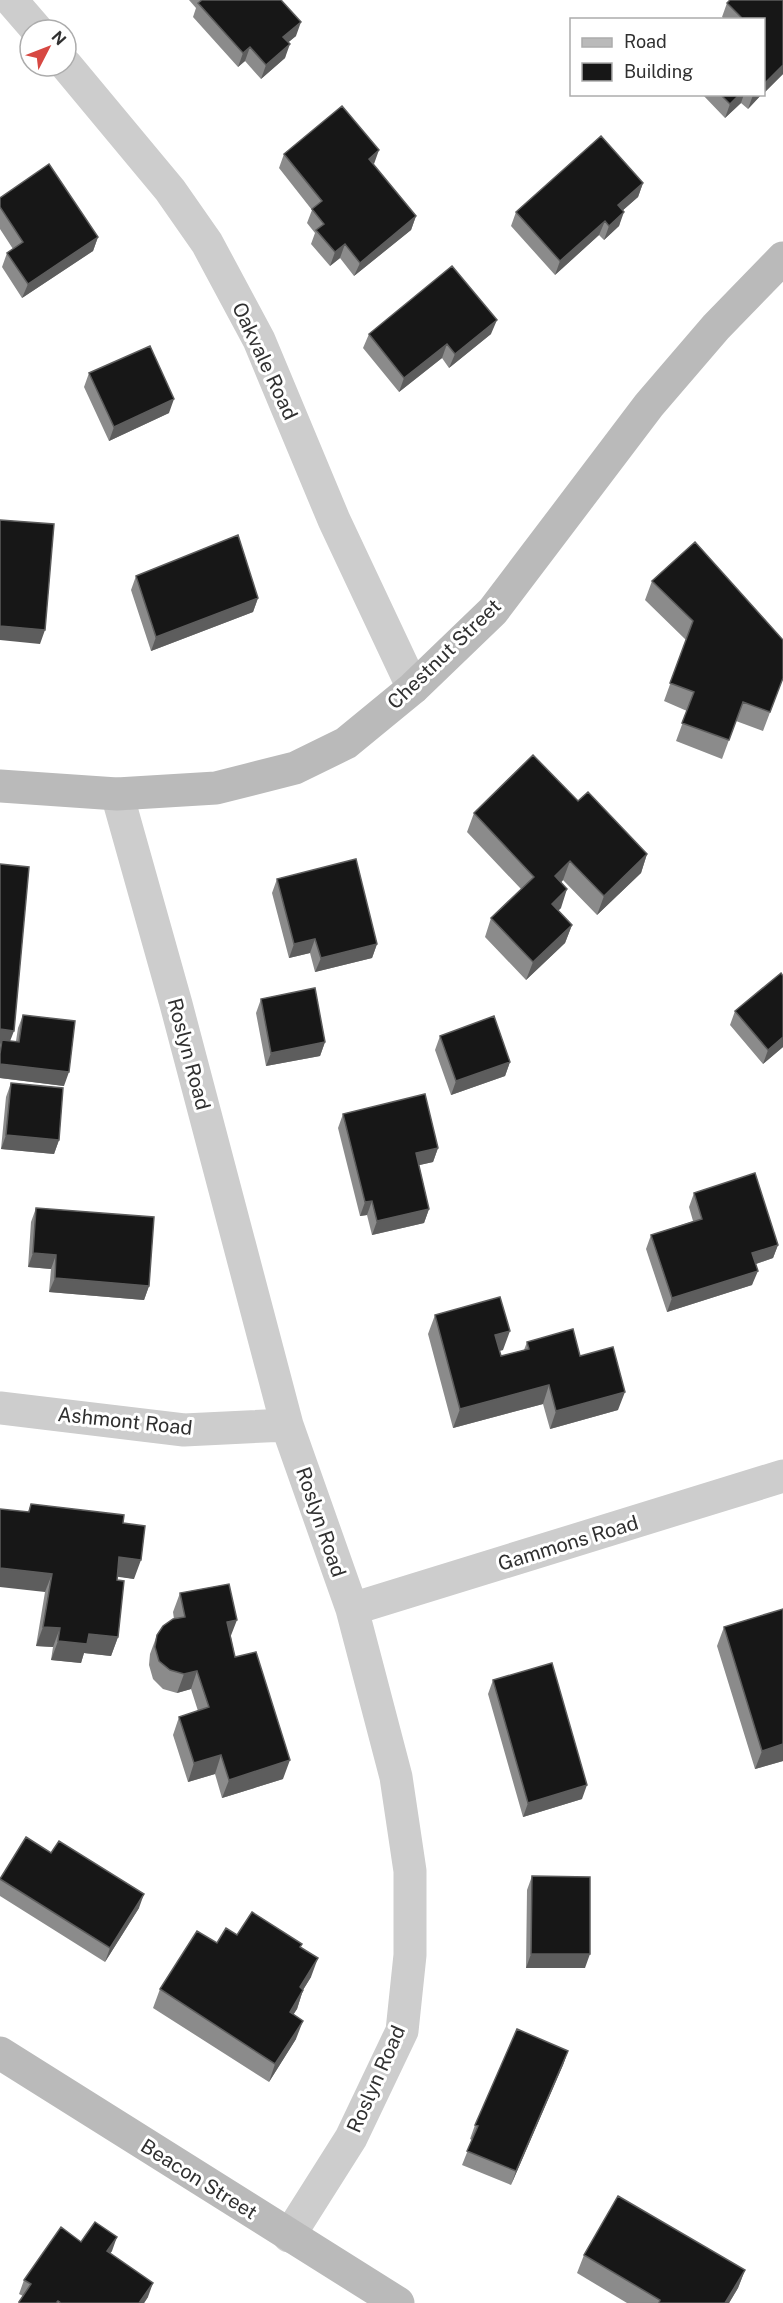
<svg xmlns="http://www.w3.org/2000/svg" width="783" height="2303" font-family="'Public Sans',sans-serif">
<style>
.lines{fill:none;stroke-linecap:round;stroke-linejoin:round}
.street{stroke:#cdcdcd;stroke-width:33}
.secondary{stroke:#bababa;stroke-width:33}
.wall{fill:#8b8b8b}
.shaded-wall{fill:#5d5d5d}
.building{fill:#171717;stroke:#5d5d5d;stroke-width:1.5}
.labels{text-anchor:middle;dominant-baseline:central;stroke-width:6;stroke-linejoin:round;paint-order:stroke}
.street-label{font-size:20px;fill:#303030;stroke:#fff}
</style>
<rect width="100%" height="100%" fill="#fff"/>
<g class="lines">
<!-- street -->
<path class="street" d="M11,0L37,30
M66,65L170,190L207,243L259,340L334,520L413,688
M117,794L176,1004L287,1425L352,1609L396,1777L410,1871V1955L402,2031L351,2138L289,2236
M0,1408L184,1430L287,1425
M352,1609L783,1476"/>
<!-- secondary -->
<path class="secondary" d="M0,786L117,794L216,788L295,768L346,743L413,688L493,611L649,405L716,327L783,258
M0,2053L398,2303"/>
</g>
<!-- wall -->
<path class="wall" d="M189,0H281L296,36L288,42L285,58L261,79L245,61L238,67L193,17L196,8Z
M730,0H783V74L764,93V20H725L722,17L727,3Z
M702,94H762L748,109L741,103L725,118Z
M284,154L374,165L416,216L411,230L354,276L340,258L330,266L311,244L315,233L307,223L312,210L279,168Z
M643,183L638,197L623,210L619,226L604,240L599,235L555,275L511,226L516,212Z
M0,198L98,237L93,251L22,298L2,267L7,253L13,249L0,229Z
M369,334H491L449,368L442,358L399,392L363,348Z
M89,373L169,413L109,441L84,387Z
M136,576L258,598L253,612L151,651L131,590Z
M652,581L783,678L763,731L736,721L722,759L676,741L687,711L664,701L686,640L645,600Z
M578,801L647,854L641,873L597,915L563,880L561,883V908L558,910L572,925L565,943L526,980L485,937L491,918L521,889L467,832L474,813Z
M0,864L10,1041H16L18,1028L23,1015L64,1086L0,1078Z
M277,879L377,944L372,958L315,972L310,953L289,958L272,893Z
M261,999L325,1042L320,1056L266,1066L256,1013Z
M735,1011L783,1047L763,1064L730,1025Z
M440,1036L510,1062L505,1076L451,1095L435,1050Z
M11,1083L59,1140L54,1154L1,1149L6,1097Z
M343,1114L438,1148L433,1162L419,1165L429,1209L424,1223L372,1235L367,1215L360,1216L338,1128Z
M694,1193L778,1245L773,1258L756,1264L752,1285L667,1312L646,1249L651,1235L693,1221L689,1207Z
M36,1208L149,1286L144,1300L49,1292L51,1269L28,1267L31,1222Z
M435,1315L503,1350L499,1351L501,1356L524,1350L527,1342L618,1410L550,1429L543,1404L453,1428L428,1334Z
M31,1504L123,1523L134,1579L117,1576L118,1637L111,1656L84,1653L81,1663L51,1660L53,1647L36,1646L45,1592L28,1512Z
M180,1593L231,1637L235,1657L283,1779L222,1798L215,1774L188,1782L173,1735L179,1717L198,1711L191,1689L177,1693L163,1689L153,1679L149,1665L150,1654L157,1635L174,1619L173,1612Z
M783,1609V1761L755,1769L717,1646L724,1627Z
M493,1680L582,1799L523,1817L488,1694Z
M51,1853L139,1908L105,1962L0,1896V1879Z
M532,1876L585,1968H526L527,1890Z
M237,1935L301,1947L311,1977L303,1990L297,2009L293,2014L296,2039L269,2082L153,2008L160,1989L217,1943Z
M568,2051L563,2065L511,2185L462,2165L472,2140L470,2139L475,2125Z
M81,2242L112,2251L110,2253L148,2297L144,2303H18L23,2296L19,2294L24,2280Z
M584,2255L745,2270L738,2288L729,2303H627L577,2273Z"/>
<!-- shaded-wall -->
<path class="shaded-wall" d="M301,22L296,36L278,51L283,37Z
M290,44L285,58L261,79L266,65Z
M250,47L245,61L238,67L243,53Z
M783,65V74L764,93V84Z
M740,94H744L741,103L725,118L730,104Z
M762,94L748,109L753,95Z
M379,150L374,164L369,159Z
M643,183L638,197L613,219L618,205Z
M624,212L619,226L604,240L609,226Z
M416,216L411,230L354,276L360,263Z
M605,221L599,235L555,275L560,261Z
M98,237L93,251L22,298L28,284Z
M345,244L340,258L330,266L335,252Z
M497,320L491,334L449,368L455,354Z
M447,344L442,358L399,392L404,378Z
M174,399L169,413L109,441L114,427Z
M258,598L253,612L151,651L156,637Z
M0,626L45,630L40,644L0,640Z
M647,854L641,873L597,915L604,896Z
M570,861L563,880L548,895L555,876Z
M567,889L561,908L546,923L552,904Z
M572,925L565,943L526,980L533,962Z
M315,939L310,953L289,958L294,944Z
M377,944L372,958L315,972L321,958Z
M0,1029L14,1031L7,1049L2,1040L0,1045Z
M783,1037V1047L763,1064L768,1050Z
M325,1042L320,1056L266,1066L271,1053Z
M510,1062L505,1076L451,1095L456,1081Z
M0,1064L69,1072L64,1086L0,1078Z
M6,1135L59,1140L54,1154L1,1149Z
M438,1148L433,1162L411,1167L416,1153Z
M372,1201L367,1215L360,1216L365,1202Z
M429,1209L424,1223L372,1235L377,1221Z
M778,1245L773,1258L747,1267L752,1253Z
M33,1253L56,1255L51,1269L28,1267Z
M758,1271L752,1285L667,1312L672,1298Z
M55,1278L149,1286L144,1300L49,1292Z
M510,1331L503,1350L488,1353L495,1335Z
M549,1385L543,1404L453,1428L460,1409Z
M625,1392L618,1410L550,1429L556,1411Z
M119,1557L141,1560L134,1579L112,1576Z
M0,1568L52,1574L45,1592L0,1587Z
M237,1620L230,1638L227,1622Z
M43,1627L60,1628L53,1647L36,1646Z
M89,1634L118,1637L111,1656L84,1653L81,1663L51,1660L58,1641Z
M197,1671L191,1689L177,1693L184,1674Z
M783,1744V1761L755,1769L762,1751Z
M221,1755L215,1774L188,1782L194,1763Z
M290,1760L283,1779L222,1798L229,1780Z
M587,1785L582,1799L523,1817L528,1803Z
M144,1894L139,1908L105,1962L110,1948Z
M531,1954H590L585,1968H526Z
M318,1958L311,1977L293,2006L300,1987Z
M303,1990L297,2009L283,2031L290,2012Z
M303,2021L296,2039L269,2082L275,2064Z
M568,2051L563,2065L511,2185L516,2171Z
M117,2237L112,2251L102,2265L107,2251Z
M745,2270L738,2288L729,2303H725Z
M153,2283L148,2297L144,2303H139Z"/>
<!-- building -->
<path class="building" d="M202,0H281L301,22L283,37L290,44L266,65L250,47L243,53L198,3Z
M730,0H783V65L764,84V20H739L741,17L727,3Z
M720,94H740L730,104Z
M342,106L379,150L369,159L416,216L360,263L345,244L335,252L316,230L324,224L312,209L322,201L284,154Z
M601,136L643,183L618,205L624,212L609,226L605,221L560,261L516,212Z
M49,164L98,237L28,284L7,253L23,242L0,207V198Z
M452,266L497,320L455,354L447,344L404,378L369,334Z
M150,346L174,399L114,427L89,373Z
M0,520L54,524L45,630L0,626Z
M238,535L258,598L156,637L136,576Z
M695,542L783,640V678L770,712L743,702L729,740L682,723L694,692L670,683L693,621L652,581Z
M533,755L578,801L588,792L647,854L604,896L570,861L555,876L567,889L552,904L572,925L533,962L491,918L534,877L474,813Z
M356,859L377,944L321,958L315,939L294,944L277,879Z
M0,864L29,867L14,1031L0,1029Z
M781,973L783,976V1037L768,1050L735,1011Z
M315,988L325,1042L271,1053L261,999Z
M23,1015L75,1021L69,1072L0,1064V1054L2,1040L19,1042Z
M494,1016L510,1062L456,1081L440,1036Z
M11,1083L63,1088L59,1140L6,1135Z
M425,1094L438,1148L416,1153L429,1209L377,1221L372,1201L365,1202L343,1114Z
M755,1173L778,1245L752,1253L758,1271L672,1298L651,1235L702,1219L694,1193Z
M36,1208L154,1217L149,1286L55,1278L56,1255L33,1253Z
M500,1297L510,1331L495,1335L501,1356L529,1349L527,1342L573,1329L580,1356L613,1347L625,1392L556,1411L549,1385L460,1409L435,1315Z
M31,1504L124,1515L123,1523L145,1526L141,1560L119,1557L117,1580L124,1581L118,1637L89,1634L87,1644L58,1641L60,1628L43,1627L52,1574L0,1568V1509L29,1512Z
M229,1584L237,1620L227,1622L235,1657L256,1652L290,1760L229,1780L221,1755L194,1763L179,1717L209,1707L197,1671L184,1674L170,1670L159,1661L155,1647L157,1635L163,1626L173,1619L185,1617L180,1593Z
M783,1609V1744L762,1751L724,1627Z
M552,1663L587,1785L528,1803L493,1680Z
M26,1837L51,1853L59,1841L144,1894L110,1948L0,1879Z
M532,1876L590,1877V1954H531Z
M252,1912L302,1944L300,1947L318,1958L300,1987L303,1990L290,2012L303,2021L275,2064L160,1989L197,1931L217,1943L226,1928L237,1935Z
M517,2029L568,2051L516,2171L467,2151L478,2126L475,2125Z
M618,2196L745,2270L725,2303H659L660,2300L584,2255Z
M95,2222L117,2237L107,2251L153,2283L139,2303H61L58,2301L56,2303H20L19,2302L31,2284L24,2280L61,2227L81,2242Z"/>
<g class="labels">
<!-- street labels -->
<g class="street-label">
<text transform="translate(265 361) rotate(65)">Oakvale Road</text>
<text transform="translate(444 654) rotate(-44)">Chestnut Street</text>
<text transform="translate(189 1054) rotate(75)">Roslyn Road</text>
<text transform="translate(125 1421) rotate(6)">Ashmont Road</text>
<text transform="translate(321 1522) rotate(71)">Roslyn Road</text>
<text transform="translate(568 1543) rotate(-17)">Gammons Road</text>
<text transform="translate(376 2079) rotate(-66)">Roslyn Road</text>
<text transform="translate(199 2179) rotate(32)">Beacon Street</text>
</g>
</g>
<!-- legend -->
<rect x="570" y="18" width="195" height="78" fill="#ffffff" stroke="#acacac" stroke-width="1.5"/>
<rect x="582" y="38" width="30" height="9" fill="#bababa" stroke="#acacac" stroke-width="1.5"/>
<text x="624" y="48" font-size="18" fill="#303030">Road</text>
<rect x="582" y="63" width="30" height="18" fill="#171717" stroke="#acacac" stroke-width="1.5"/>
<text x="624" y="78" font-size="18" fill="#303030">Building</text>
<!-- north arrow -->
<g transform="translate(48 48) rotate(48)"><circle r="28" fill="#ffffff" stroke="#acacac" stroke-width="1.5"/>
<path d="M0-4.5L10 22L0 15L-10 22Z" fill="#d74842"/>
<text y="-9" font-size="16" font-weight="bold" text-anchor="middle" fill="#303030">N</text>
</g>
</svg>
